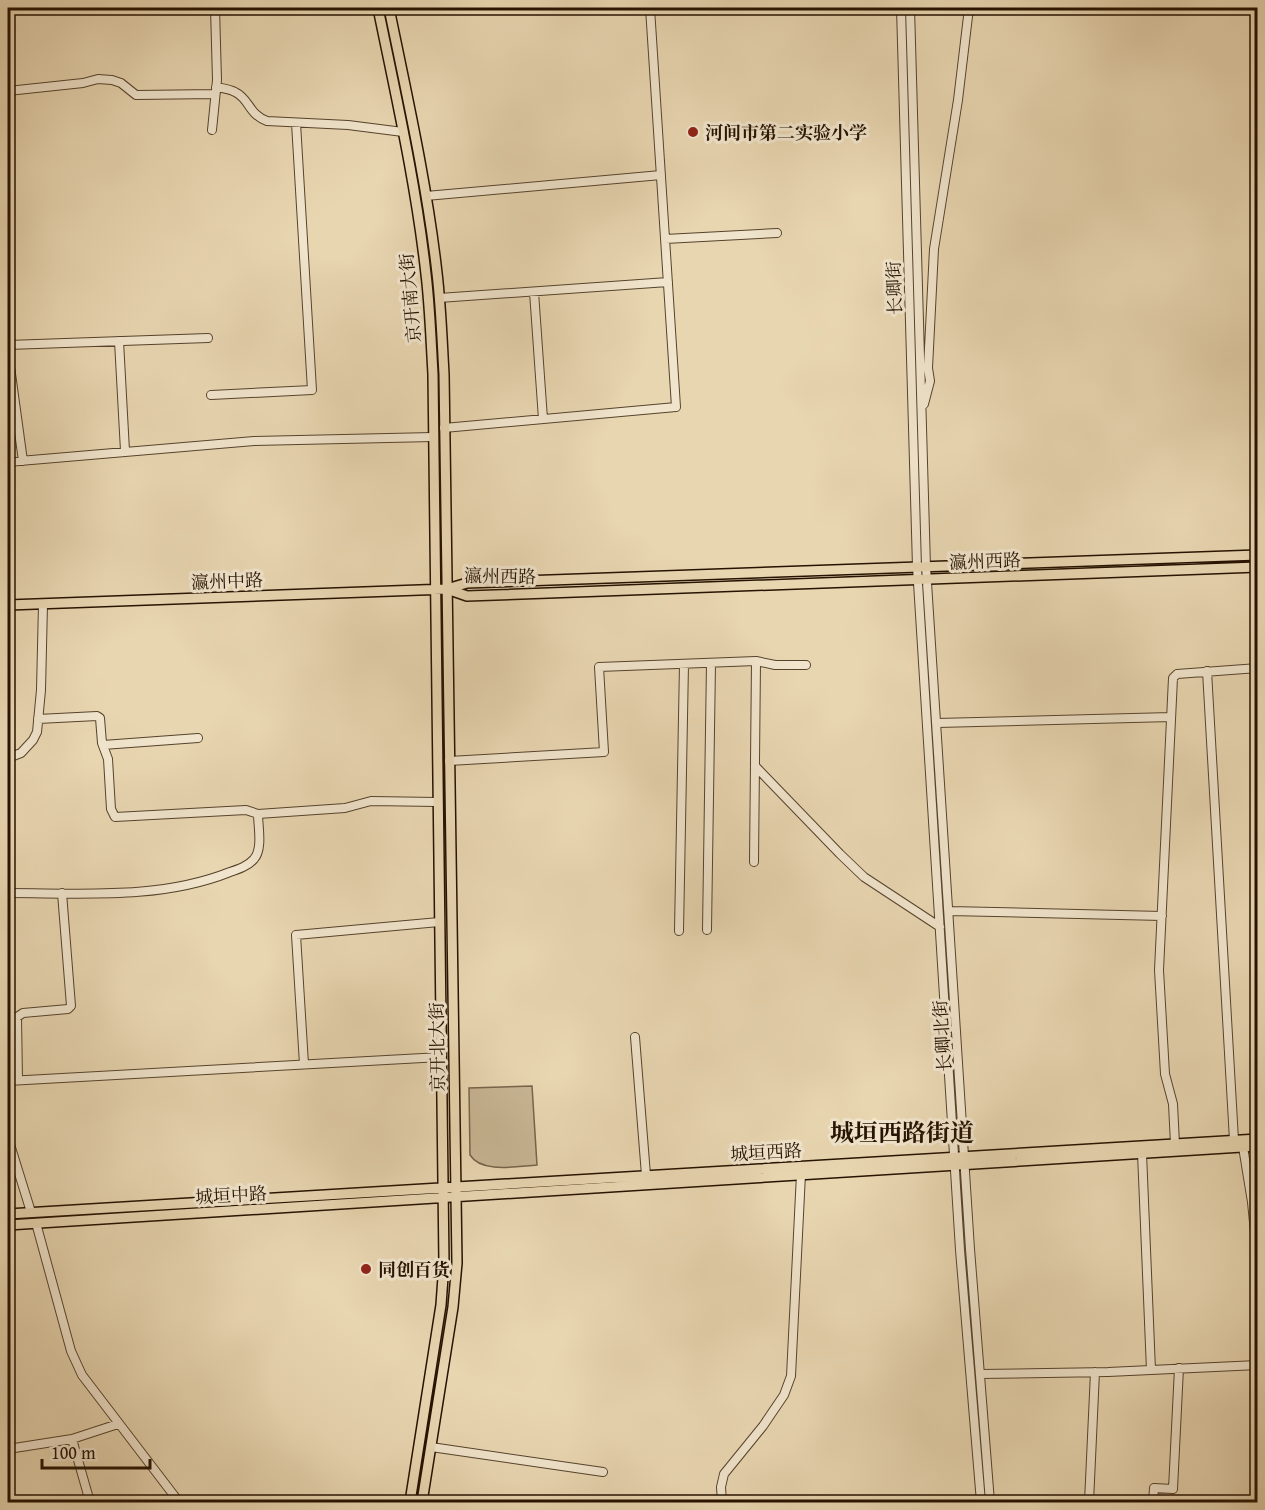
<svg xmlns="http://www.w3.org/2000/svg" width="1265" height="1510" font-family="'Gentium Book Plus','Noto Serif SC',serif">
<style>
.green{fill:#c7b593;stroke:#76644a;stroke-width:1.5}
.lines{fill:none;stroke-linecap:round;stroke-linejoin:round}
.minor-casing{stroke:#56432c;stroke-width:10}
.major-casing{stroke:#251200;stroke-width:12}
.minor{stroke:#f0e4cc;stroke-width:8}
.major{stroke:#e8d6b1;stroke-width:9}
.poi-dot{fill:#8f2418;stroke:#f0e4cc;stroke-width:2}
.labels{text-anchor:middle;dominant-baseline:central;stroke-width:6;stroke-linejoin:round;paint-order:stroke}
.poi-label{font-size:18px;font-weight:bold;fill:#251200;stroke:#f0e4cc;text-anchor:start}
.street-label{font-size:18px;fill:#251200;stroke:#f0e4cc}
.district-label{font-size:24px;font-weight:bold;fill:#251200;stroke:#f0e4cc}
</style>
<rect width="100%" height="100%" fill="#e8d6b1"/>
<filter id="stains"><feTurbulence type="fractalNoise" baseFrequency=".00333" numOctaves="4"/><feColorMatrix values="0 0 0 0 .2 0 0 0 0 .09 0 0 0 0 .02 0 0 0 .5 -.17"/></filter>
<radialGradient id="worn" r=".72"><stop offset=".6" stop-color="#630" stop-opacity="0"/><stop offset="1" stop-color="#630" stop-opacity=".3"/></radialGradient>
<!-- green -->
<path class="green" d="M532,1086L537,1165C518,1166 482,1174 470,1155L469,1088Z"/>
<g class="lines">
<defs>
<path id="minor" d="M901,8L917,567L960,1250L981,1502
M910,8L926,567L970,1249L990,1502
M216,87C222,88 230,89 235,92C250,99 248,114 267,121L348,125L403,132
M8,91L83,83L98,79L112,80L121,83L136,95L215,94
M212,130L217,80L215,8
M426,196L661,175
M665,239L777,233
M534,292L543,419
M439,298L668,282
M8,301L10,316L8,330
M119,341L125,451
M8,345L208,338
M8,352L23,461
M211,395L312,390L296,123
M924,404L930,381L928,368L934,249L958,100L969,8
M444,428L676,407L650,8
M8,462L254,441L433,437
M1207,671L1234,1140
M38,719L97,716L100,718L102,743L108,759L111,809L115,817L246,810L258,814
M937,723L1171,717
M103,745L198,738
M8,758L21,753L33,740L37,732L41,690L43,604
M449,761L604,752L599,667L756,661L775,665H806
M755,766L840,854L864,877L940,927
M754,862L756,661
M8,893C81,893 160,900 230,872C239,869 248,866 254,859C263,849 258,826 258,814L345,808L371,801L437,802
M949,911L1162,916
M707,930L711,663
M679,931L684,664
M635,1037L646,1175
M304,1064L296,935L439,922
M18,1080L17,1017L23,1013L68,1009L71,1006L62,893
M8,1081L441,1057
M8,1138L31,1212
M1175,1144L1173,1104L1165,1074L1159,970L1173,678L1177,674L1258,668
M1243,1147L1252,1202L1258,1263
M1142,1153L1151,1370
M36,1223L71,1351L82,1375L179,1502
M980,1374L1108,1372L1258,1365
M72,1439L90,1502
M431,1447L603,1472
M8,1449L72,1439L118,1424
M722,1502L721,1487L724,1474L763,1426L784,1395L791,1376L801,1174
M1089,1502L1095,1372
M1153,1502L1154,1488L1173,1489L1179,1368"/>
<path id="major" d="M378,8C396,96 416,184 426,274C430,307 431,341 433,374L444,1263L441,1305L410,1502
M389,8C407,96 427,184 437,273C441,307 442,340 444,374L457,1263L453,1307L422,1502
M447,589L467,596L1258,567
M8,605L447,589L467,583L1258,555
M8,1214L1258,1139
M8,1225L1258,1146"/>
</defs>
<!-- minor casing -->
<use href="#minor" class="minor-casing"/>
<!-- major casing -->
<use href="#major" class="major-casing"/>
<!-- minor -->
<use href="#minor" class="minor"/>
<!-- major -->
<use href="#major" class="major"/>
</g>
<!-- markers -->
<g class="poi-dot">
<circle cx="693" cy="132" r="6"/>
<circle cx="366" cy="1269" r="6"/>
</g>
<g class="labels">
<!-- poi labels -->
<g class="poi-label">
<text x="705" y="132">河间市第二实验小学</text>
<text x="378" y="1269">同创百货</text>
</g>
<!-- street labels -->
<g class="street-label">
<text transform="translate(894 288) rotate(-92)">长卿街</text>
<text transform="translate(410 298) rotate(-95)">京开南大街</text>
<text transform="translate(985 561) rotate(-2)">瀛州西路</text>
<text transform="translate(500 576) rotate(1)">瀛州西路</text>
<text transform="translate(227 581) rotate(-2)">瀛州中路</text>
<text transform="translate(942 1036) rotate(-94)">长卿北街</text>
<text transform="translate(437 1047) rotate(-91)">京开北大街</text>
<text transform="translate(766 1152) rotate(-3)">城垣西路</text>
<text transform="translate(231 1195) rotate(-3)">城垣中路</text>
</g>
<!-- district labels -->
<g class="district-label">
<text x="902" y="1132">城垣西路街道</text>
</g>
</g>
<!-- margin -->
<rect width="1265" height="1510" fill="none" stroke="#e8d6b1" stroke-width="30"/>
<rect x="9" y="9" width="1247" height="1492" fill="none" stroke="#251200" stroke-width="3"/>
<rect x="15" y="15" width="1235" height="1480" fill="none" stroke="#251200" stroke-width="1.5"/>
<!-- scale -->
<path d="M42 1459v9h108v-9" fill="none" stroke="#251200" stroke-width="3"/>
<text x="51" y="1459" font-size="18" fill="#251200" stroke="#f0e4cc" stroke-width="4.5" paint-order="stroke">100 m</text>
<rect width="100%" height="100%" filter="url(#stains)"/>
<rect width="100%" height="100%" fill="url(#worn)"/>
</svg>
